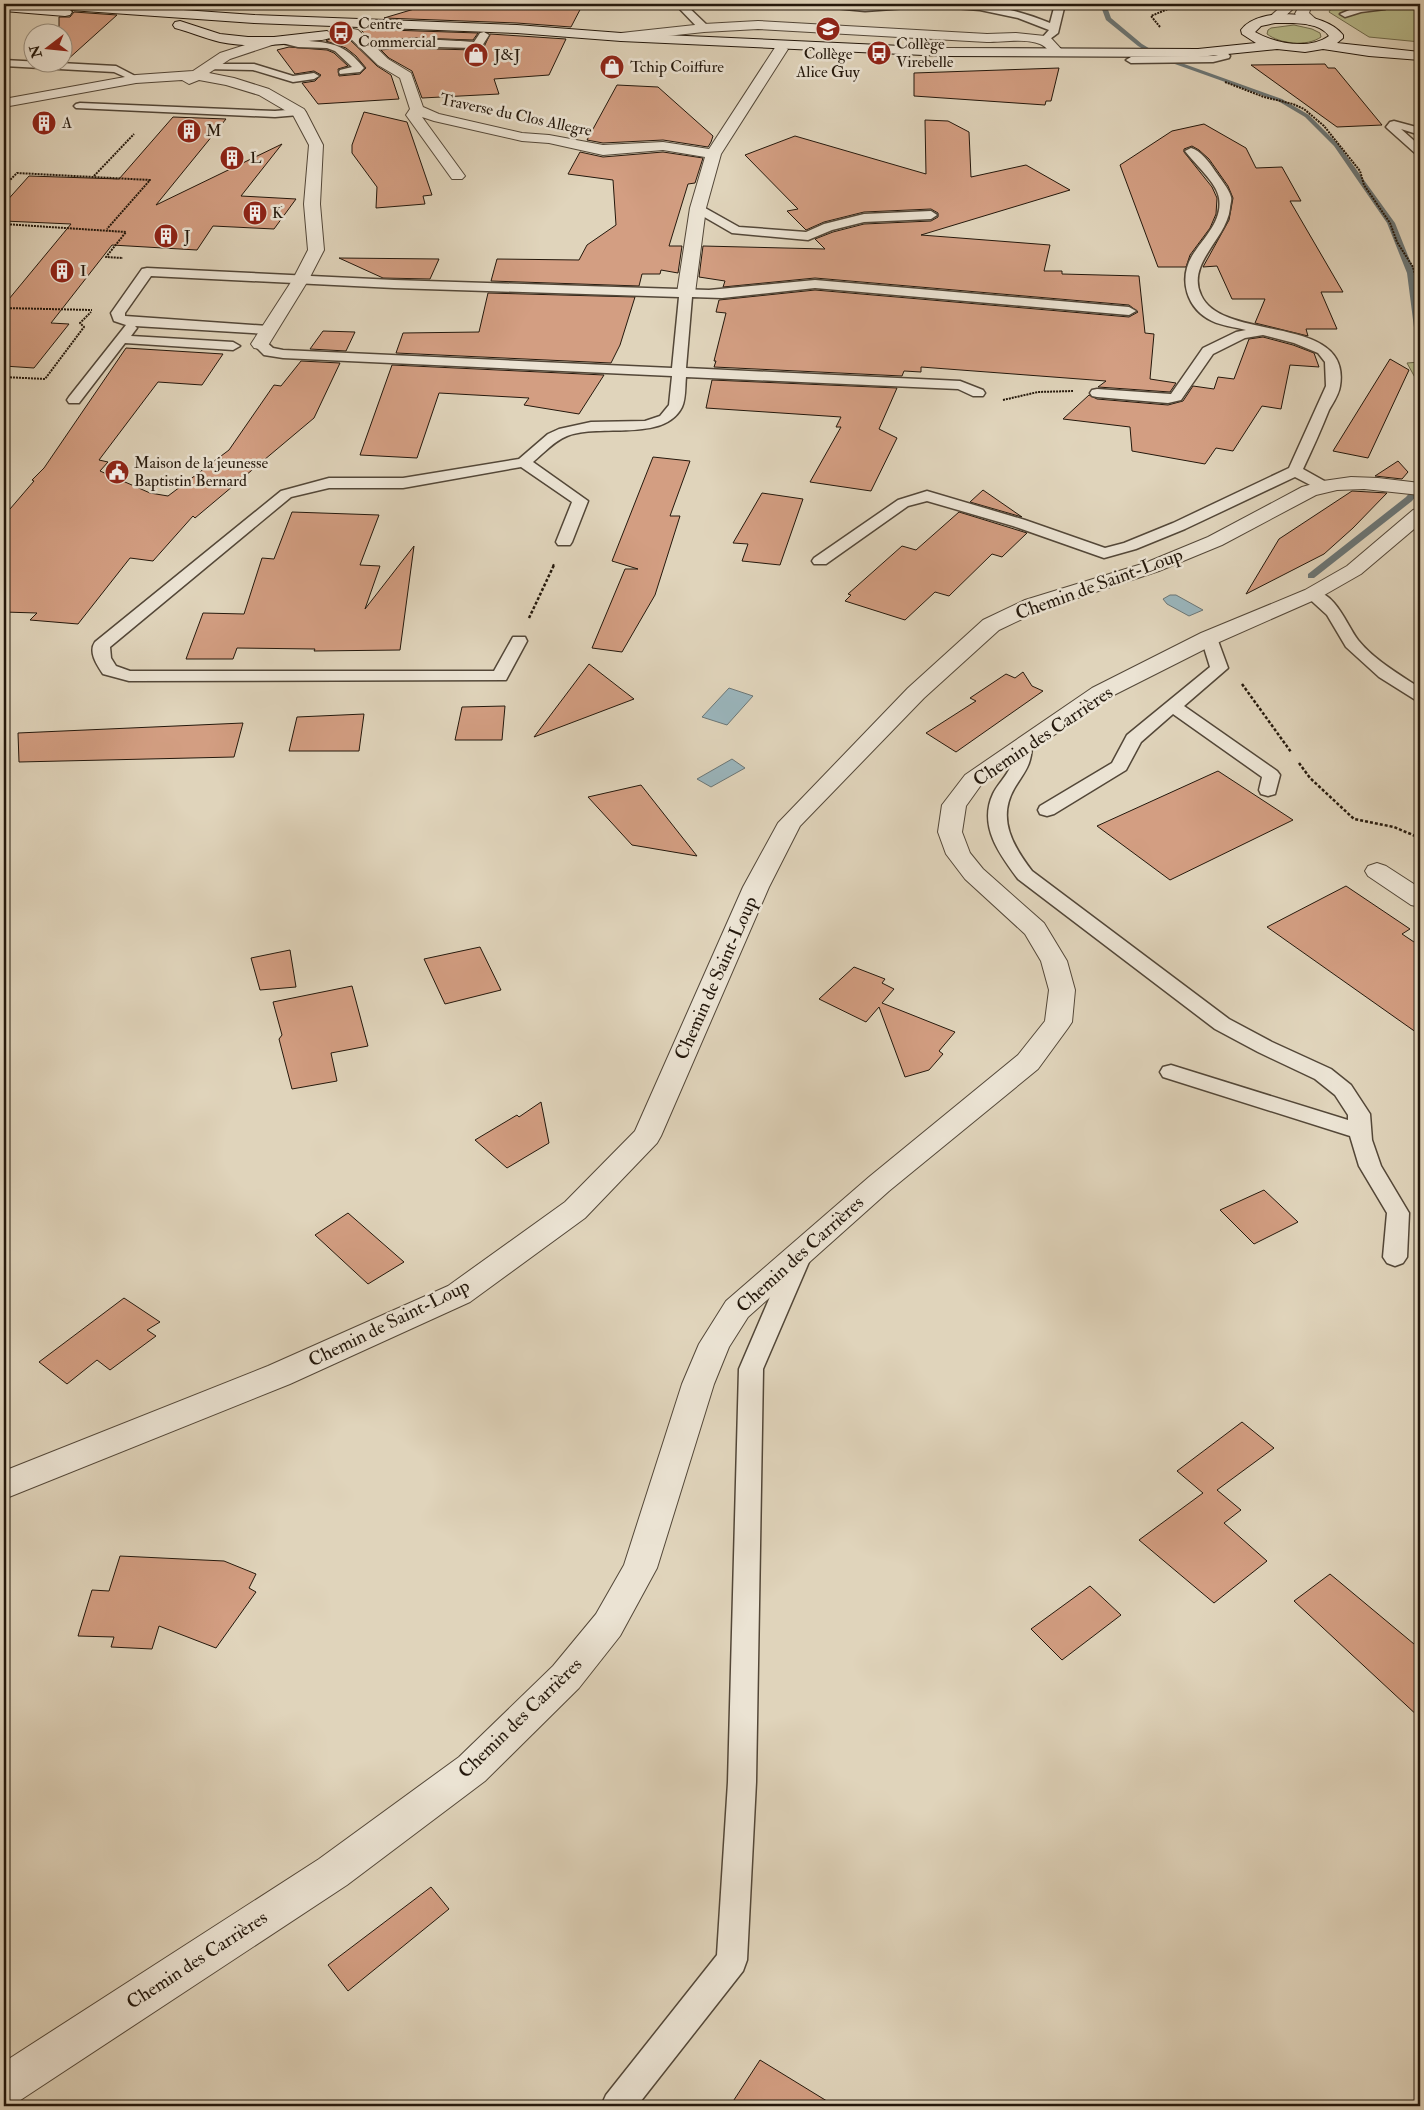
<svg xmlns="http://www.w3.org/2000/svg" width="1424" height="2110" font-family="'IM FELL Double Pica',serif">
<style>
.green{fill:#b8bb8c;stroke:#6e6a4c}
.water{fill:#9ab5bc;stroke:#6b7676}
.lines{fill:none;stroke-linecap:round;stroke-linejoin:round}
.stream{fill:#6b7676;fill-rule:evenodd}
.building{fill:#d39e82;stroke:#24180c}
.lane-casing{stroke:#534738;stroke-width:3}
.street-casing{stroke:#534738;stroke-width:2}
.secondary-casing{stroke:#24180c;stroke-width:2}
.path-far1{stroke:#24180c;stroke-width:2;stroke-dasharray:2 1;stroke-linecap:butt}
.path{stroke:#24180c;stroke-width:2.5;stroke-dasharray:3 2;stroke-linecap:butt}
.lane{fill:#ebe3d3;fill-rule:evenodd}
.street{fill:#ebe3d3;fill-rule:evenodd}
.secondary{fill:#ebe3d3;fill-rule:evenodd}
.labels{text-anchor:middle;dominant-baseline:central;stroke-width:5;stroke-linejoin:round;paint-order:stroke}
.far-poi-label{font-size:16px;fill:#24180c;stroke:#ebe3d3;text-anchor:start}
.far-street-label{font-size:16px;fill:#24180c;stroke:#ebe3d3}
.street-label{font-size:19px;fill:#24180c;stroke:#ebe3d3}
</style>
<rect width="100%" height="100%" fill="#e0d4bb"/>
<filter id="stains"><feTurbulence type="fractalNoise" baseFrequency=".004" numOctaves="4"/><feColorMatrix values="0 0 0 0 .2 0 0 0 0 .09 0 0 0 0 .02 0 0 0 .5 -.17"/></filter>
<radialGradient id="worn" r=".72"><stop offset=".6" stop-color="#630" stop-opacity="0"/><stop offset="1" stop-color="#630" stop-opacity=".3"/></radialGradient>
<!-- green -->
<path class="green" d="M1334,4H1420V42L1369,37L1329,12Z
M1294,25L1312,29L1320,33L1321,37C1307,47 1280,44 1267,34L1268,30L1271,28Z
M1420,362V433L1416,416L1418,383L1407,363Z"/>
<!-- water -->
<path class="water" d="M1170,595H1176L1203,610L1189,616L1167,604L1163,599Z
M729,688L753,696L727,725L702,717Z
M732,759L745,768L711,787L697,779Z"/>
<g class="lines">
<!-- stream -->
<path class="stream" d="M1100,4H1106L1111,18L1142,44L1162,56L1282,99L1309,115L1338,144L1395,223L1415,273L1420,314V345L1416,343L1407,273L1387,223L1334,146L1305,117L1278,101L1158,58L1138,46L1106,20Z
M1420,483V491L1412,501L1314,578H1308V574L1406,497L1417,484Z"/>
</g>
<!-- building -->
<path class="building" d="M431,4H583L571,27L517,23L384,18Z
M74,12L117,15L66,61H62V32H59V17H70Z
M360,29L478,33L473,40L415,38L372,41Z
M346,30L344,34L347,37L377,66L391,75L399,99L318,104L302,83L315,81L321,75L314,71L295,74L277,50L289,47L327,50L334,53L348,66L338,69L339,76L360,74L366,68L356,56L346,48L326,41L335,36L334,33Z
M490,34L566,39L549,75L494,79L499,94L422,98L412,71L389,58L381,50L399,48L474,50L484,47Z
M1325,64L1328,68H1335L1382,125L1337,127L1251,65Z
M1059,68L1051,101H1046L1045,105L914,96V73Z
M617,85L658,87L713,136L711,142L708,147L663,140L603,143L587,140Z
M364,112L407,122L432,195L423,196L425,204L376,208L377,187L352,153V145Z
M173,117L226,119L156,205L282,144L241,196L296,199L274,229L213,226L197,250L112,245L51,323L69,324L34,368L4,366V305L71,224L4,221V204L29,176L119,179Z
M925,120L948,121L969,132L971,177L1026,165L1070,190L921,235L1050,245L1044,271H1062V274L1139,276L1145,333L1154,334L1150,379L1176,383L1170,392L1098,387L1106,381L921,367V372L904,371L902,376L714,367L716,361H714L726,313L716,312L719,300L815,290L1129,317L1138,312L1129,305L815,278L723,287L725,281L699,277L703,246L825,249L815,239L833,232L864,224L931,221L938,217V213L931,209L864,212L824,222L806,230L787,211L798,209L745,155L795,136L926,174Z
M1204,124L1246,148L1256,168L1282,167L1301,201H1290L1343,292H1321L1337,329H1306L1308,336L1255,323L1265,299H1232L1217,266L1203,267L1229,220L1233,198L1228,186L1209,159L1199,150L1192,146L1184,149V152L1212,187L1217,198L1216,214L1210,228L1190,255L1186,267H1158L1120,165L1172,131Z
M580,152L603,157L663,152L703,158L695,183L688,184L669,246H682L678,273L661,270L660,274H642L639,286L491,281L497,259L579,260L587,245L616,225L613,180L568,174Z
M339,258L439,259L430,279L383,278Z
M488,293L635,297L620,345L611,363L396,353L403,333L479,332Z
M323,331L355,332L346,351L310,349Z
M1263,337L1293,345L1314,353L1319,367L1290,365L1281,409L1262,406L1233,451L1216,448L1205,464L1132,451L1130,427L1063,419L1089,395L1097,399L1168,405L1183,401L1193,386L1214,389L1218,377L1234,379L1249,339Z
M126,348L223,354L202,385L158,382L99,460L108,462L100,471L150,493L168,496L229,450L274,385L281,386L301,361L340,363L314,418L195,518L193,516L153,561L130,558L78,624L30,620L37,613L4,612V516L34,481L32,480L44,468Z
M1390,359L1409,370L1368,458L1333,451Z
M392,365L604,375L579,414L524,405L529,398L439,393L417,458L360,455Z
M712,380L897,388L879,429L897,438L871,491L810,482L841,427H836L841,417L706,408Z
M653,457L690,461L670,516H680L655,595L622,652L592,648L625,569H638L612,561Z
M1398,461L1408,472L1402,479L1375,476Z
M983,490L1022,517L970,502Z
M1352,491L1387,493L1353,528L1324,554L1246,594L1279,539Z
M762,493L803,499L780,565L742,561L748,544L733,543Z
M292,512L379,515L360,565L380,566L365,609L414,546L400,650L314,651L315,649L237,648L233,659H186L203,613L244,614L262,558L274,559Z
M959,512L1027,533L1002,557L992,554L949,596L935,592L905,620L845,601L851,595L848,594L902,546L916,550Z
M589,664L634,699L534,737Z
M1023,672L1032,686L1043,691L956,752L926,733L976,701L970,698L1006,674L1015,678Z
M505,706L502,740H455L462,707Z
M364,714L359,751H289L297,717Z
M243,723L234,757L19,762L18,733Z
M1218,771L1293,820L1170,880L1097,826Z
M641,785L697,856L632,845L588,797Z
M1346,886L1410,929L1402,934L1420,946V1035L1267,927Z
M480,947L501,990L445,1004L424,959Z
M290,950L296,987L260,990L251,958Z
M854,967L885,979L882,983L894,989L882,1003L955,1032L939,1051L943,1054L929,1070L905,1077L879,1007L866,1022L819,999Z
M352,986L368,1046L331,1053L337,1081L292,1089L279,1039L282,1035L273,1002Z
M541,1102L549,1143L507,1168L475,1140L517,1115L519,1117Z
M1264,1190L1298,1222L1254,1244L1220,1210Z
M348,1213L404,1262L368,1284L315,1235Z
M124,1298L160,1322L147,1330L156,1336L110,1370L97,1360L67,1384L39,1362Z
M1242,1422L1274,1448L1217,1490L1241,1510L1224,1523L1267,1561L1214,1603L1139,1540L1203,1493L1177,1471Z
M120,1556L224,1561L256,1574L249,1588L256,1592L216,1648L159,1626L152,1649L111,1647L114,1637L78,1636L92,1590L109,1591Z
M1330,1574L1420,1649V1718L1294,1601Z
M1090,1586L1121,1615L1062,1660L1031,1629Z
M431,1887L449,1909L348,1991L328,1965Z
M760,2060L835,2106H730Z"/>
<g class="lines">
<defs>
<path id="lane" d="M675,4H685L708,26L709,28L708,30H700Z
M732,4H742L743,5L738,8Z
M819,4H926L921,7L865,11L824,7Z
M937,4C976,1 1014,8 1050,23L1055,4H1065L1058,33L1046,42L1041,39L1049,30L1018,18L980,10L942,7Z
M1388,4L1390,6L1385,9L1361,12L1345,17L1340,14L1359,6Z
M484,32L489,35L482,46L474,48L399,46L367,50L362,47C374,35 454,41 474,42L480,33Z
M282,37C319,46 337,34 364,68L360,72L340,74L339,72L340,70L352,67L335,51L327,48L298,47L278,42L277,40Z
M1220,48L1224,49L1230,56L1229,58L1213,62L1131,63L1126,60L1131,57L1213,56L1218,55L1215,51Z
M4,60L116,66L141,79L136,82L114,72L4,66Z
M209,64H254L293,76L314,73L319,76L314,79L293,82L253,70L205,69L204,67L205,65Z
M80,103L275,111L299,109L305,112L299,115L275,117L76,108L74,106L76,104Z
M1394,121L1420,128V135L1401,129L1420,146V155L1416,154L1388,129L1386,127L1390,122Z
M1191,148C1200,150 1210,163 1215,171C1220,178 1229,189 1231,197C1232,200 1230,205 1230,208C1227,239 1186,263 1201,295C1222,343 1352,313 1340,386C1339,394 1333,403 1329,410C1321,430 1312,450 1303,469L1328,483L1331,486L1328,489H1318L1295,477L1185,529L1136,549L1104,558L1013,526L927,501L908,506L826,564H814L812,561L814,558L898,500L927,491L1025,520L1105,548L1124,543L1173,523L1289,468L1326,386L1325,362L1318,353L1294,343L1263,335L1245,338L1213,354L1181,400L1168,403L1097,397L1092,396L1090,393L1092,390L1097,389L1171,394L1203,348L1236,332L1246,330C1235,327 1222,326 1212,321C1187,309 1178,280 1192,256C1203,238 1223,221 1219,198C1217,183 1194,163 1185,151Z
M698,204L739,227L806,232L824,224L864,214L931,211L937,215L931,219L864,222L832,230L808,240L732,233L694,211L692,208Z
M147,268L394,280L709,290L815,280L1129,307L1136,311L1129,315L815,288L722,298L692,297L686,368L960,381L983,390L985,393L983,396H973L958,389L686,377C685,385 686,399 682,407C664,443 600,423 567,436C554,441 544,453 533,462L588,501L572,542L570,545H558L556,542L572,502L521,467L403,488H329L291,497L110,647L111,658L116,666L130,671H494L513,637H525L527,641L506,680L129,681L103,674C97,665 88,652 95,642L281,491L329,478H403L519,459L548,434L559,429L591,422L645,421L660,416L669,405L672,376L283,358L264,355L253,344L255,341H265L273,348L283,350L672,368L679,297L394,288L151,276L125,313V316L268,326L275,330L268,334L135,326L137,328L131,336L233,342L240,346L233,350L125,343L79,403H69L67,400L69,397L126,325L114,321L111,313L142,269Z
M1312,589C1337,595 1345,622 1358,640C1374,660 1399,674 1420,688V700L1414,699L1379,677L1346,647L1327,615L1304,594L1306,591Z
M1209,633L1215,634L1217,638L1228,668L1184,706L1277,771L1280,775L1275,794L1268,796L1261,794L1259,790L1262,777L1173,714L1141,742L1126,770L1054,814L1047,816L1040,814L1038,810L1040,806L1112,763L1127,735L1210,667L1201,638L1203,634Z
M1023,741L1029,742L1032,746C1031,767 1024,772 1014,789C997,819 1013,846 1032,871L1229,1019L1272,1042L1331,1069L1351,1085L1370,1114L1372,1140L1381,1166L1409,1213L1407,1257L1403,1263L1395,1266L1387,1263L1383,1257L1387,1213L1359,1166L1350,1136L1163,1077L1160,1072L1163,1067L1171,1065L1348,1120V1115L1335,1095L1315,1079L1258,1052L1215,1029L1018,879C1000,855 978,826 993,794C997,785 1005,778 1010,768C1014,760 1012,750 1017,742Z
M800,1246L808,1249L812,1255L763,1369L756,1782L747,1960L743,1971L637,2106H601L606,2095L717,1955L728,1782L739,1369L788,1255L792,1249Z"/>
<path id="street" d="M1284,4H1298L1278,23H1268L1266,20Z
M1300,4H1312L1309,13L1319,22L1317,25C1308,27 1301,21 1295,14Z
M758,21L987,34L1016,33L1045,36L1050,37L1063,51L1056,55C1049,53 1046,46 1040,44C1026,38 1002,42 987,42L758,29L704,32L621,41L614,37L621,33L704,24Z
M353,29L358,30L388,59L411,73L423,107L439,114L522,133L549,135L603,145L663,142L709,149L776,46L781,45L788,49L721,154L706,208L695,293L692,297H680L677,293L690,208L705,157L663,150L603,155L549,143L522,141L434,121L422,117L465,176L462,179H452L406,115L410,109L400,78L378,65L348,36L346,33L348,30Z
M270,37L275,38L277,41L275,44L230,59L209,73L234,78L269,89L304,109L306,112L323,145L320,204L324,250L309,279L269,344L266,348L260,349L254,348L251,344L293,279L308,250L304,204L309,145L293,115L259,95L226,85L199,80L189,84L182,80L136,83L4,107V99L136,75L193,71L220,53Z
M1351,477L1378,478L1420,483V495L1364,489L1337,490L1316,495L1222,545L1159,571L1041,610L999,630L924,698L800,826L769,887L661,1136L657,1143L585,1218L470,1302L290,1384L4,1499V1471L268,1366L448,1286L565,1202L635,1131L743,887L778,823L908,688L983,620L1025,600L1145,563L1208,537L1302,487L1323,481Z
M1420,508V524L1361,574L1319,598L1217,643L1108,698L981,785L966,806L962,832L970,853L983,869L1044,923L1067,961L1075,990L1072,1022L1068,1028L1038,1069L889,1191L748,1317L729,1347L714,1384L657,1568L620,1636L579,1688L485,1781L347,1885L19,2101L4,2106V2062L319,1859L459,1757L553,1666L596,1614L624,1565L682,1384L699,1344L726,1301L869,1177L1018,1055L1045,1021L1049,990L1041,961L1025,934L965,879L946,854L938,832L942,805L965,775L1092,688L1201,633L1305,590L1347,566L1413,510Z
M1377,863L1386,866L1420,888V907L1411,905L1368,876L1365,871L1368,866Z"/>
<path id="secondary" d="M4,4L42,6L41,4H98L254,15L517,25L621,33L945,48L1198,49L1256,43L1242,34L1241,30C1259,5 1326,12 1343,35V38L1337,43L1420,52V60L1369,56L1323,49L1305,52L1277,49L1198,57L945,56L621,41L517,33L254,23L70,10L72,12L70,15L65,16L4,11ZM1275,23C1292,23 1319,21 1329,36C1309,50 1276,44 1255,32L1261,26Z
M180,21L220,34L248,37H274L327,31L334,35C329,41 316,40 308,41C279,45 249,48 220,42C204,38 190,32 175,28L173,25L175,22Z"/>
</defs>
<!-- lane casing -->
<use href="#lane" class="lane-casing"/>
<!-- street casing -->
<use href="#street" class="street-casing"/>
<!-- secondary casing -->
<use href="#secondary" class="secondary-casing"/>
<!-- path-far1 -->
<path class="path-far1" d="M1160,4L1169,9
M1160,27L1151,16L1180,4
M1225,82L1264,97L1293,104L1304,109L1324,126L1360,171L1364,185L1390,223L1397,242L1413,267L1420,294
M94,176L134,134
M4,186L17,173L150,180L107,229
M4,224L126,232L106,257L123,258
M4,308L92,310
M4,377L45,379L84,327L80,323L91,312
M1003,400L1038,392L1073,391
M553,566L554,564"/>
<!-- path -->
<path class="path" d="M529,618L554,565
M1242,684L1291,752
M1299,763L1310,778L1354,819L1394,827L1420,838"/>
<!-- lane -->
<use href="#lane" class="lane"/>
<!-- street -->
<use href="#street" class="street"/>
<!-- secondary -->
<use href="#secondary" class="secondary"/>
</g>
<!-- icons -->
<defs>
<symbol id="school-disc" viewBox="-11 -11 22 22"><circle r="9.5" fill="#8f2418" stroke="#ebe3d3"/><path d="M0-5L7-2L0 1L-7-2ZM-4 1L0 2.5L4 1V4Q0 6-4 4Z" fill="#fff"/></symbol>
<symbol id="bus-disc" viewBox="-11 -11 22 22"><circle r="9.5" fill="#8f2418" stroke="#ebe3d3"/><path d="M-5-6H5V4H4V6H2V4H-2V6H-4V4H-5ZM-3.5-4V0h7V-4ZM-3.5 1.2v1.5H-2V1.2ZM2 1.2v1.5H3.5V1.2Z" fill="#fff"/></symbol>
<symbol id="shop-disc" viewBox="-11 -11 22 22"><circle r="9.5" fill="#8f2418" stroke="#ebe3d3"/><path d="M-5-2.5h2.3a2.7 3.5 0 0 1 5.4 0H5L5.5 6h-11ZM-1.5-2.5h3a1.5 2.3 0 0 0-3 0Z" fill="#fff"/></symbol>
<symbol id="building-disc" viewBox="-11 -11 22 22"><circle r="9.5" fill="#8f2418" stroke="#ebe3d3"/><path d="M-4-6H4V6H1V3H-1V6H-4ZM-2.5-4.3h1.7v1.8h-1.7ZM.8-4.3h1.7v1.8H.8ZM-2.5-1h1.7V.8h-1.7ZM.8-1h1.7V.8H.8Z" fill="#fff"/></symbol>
<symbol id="civic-disc" viewBox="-11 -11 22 22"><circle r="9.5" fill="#8f2418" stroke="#ebe3d3"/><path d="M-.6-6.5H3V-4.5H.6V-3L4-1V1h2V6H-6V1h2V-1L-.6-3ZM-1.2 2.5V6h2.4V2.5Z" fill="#fff"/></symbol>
</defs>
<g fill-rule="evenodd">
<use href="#school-disc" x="814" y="15" width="28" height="28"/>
<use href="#bus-disc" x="327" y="19" width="28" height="28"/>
<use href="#bus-disc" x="865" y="39" width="28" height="28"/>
<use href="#shop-disc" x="462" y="41" width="28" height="28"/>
<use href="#shop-disc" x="598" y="53" width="28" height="28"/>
<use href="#building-disc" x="30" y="109" width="28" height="28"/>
<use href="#building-disc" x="175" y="117" width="28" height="28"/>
<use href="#building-disc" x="218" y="144" width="28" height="28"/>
<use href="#building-disc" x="241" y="199" width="28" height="28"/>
<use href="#building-disc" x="152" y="222" width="28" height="28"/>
<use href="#building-disc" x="48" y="257" width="28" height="28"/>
<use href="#civic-disc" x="103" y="458" width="28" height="28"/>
</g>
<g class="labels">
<!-- far-poi labels -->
<g class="far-poi-label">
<text x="358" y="24">Centre<tspan x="358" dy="18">Commercial</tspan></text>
<text x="896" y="44">Collège<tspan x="896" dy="18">Virebelle</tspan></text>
<text x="828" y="54" text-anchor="middle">Collège<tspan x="828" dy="18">Alice Guy</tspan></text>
<text x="494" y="55">J&amp;J</text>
<text x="630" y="67">Tchip Coiffure</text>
<text x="62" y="123">A</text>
<text x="206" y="131">M</text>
<text x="250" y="158">L</text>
<text x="272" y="213">K</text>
<text x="184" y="236">J</text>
<text x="80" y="271">I</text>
<text x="134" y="463">Maison de la jeunesse<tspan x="134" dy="18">Baptistin Bernard</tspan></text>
</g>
<!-- far-street labels -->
<g class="far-street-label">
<text transform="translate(516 115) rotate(12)">Traverse du Clos Allegre</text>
</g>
<!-- street labels -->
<g class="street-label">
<text transform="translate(1099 584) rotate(-20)">Chemin de Saint-Loup</text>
<text transform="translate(1043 736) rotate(-34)">Chemin des Carrières</text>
<text transform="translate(716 978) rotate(-66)">Chemin de Saint-Loup</text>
<text transform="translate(800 1254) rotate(-42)">Chemin des Carrières</text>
<text transform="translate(389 1323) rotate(-26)">Chemin de Saint-Loup</text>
<text transform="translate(520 1718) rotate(-44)">Chemin des Carrières</text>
<text transform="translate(197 1960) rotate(-33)">Chemin des Carrières</text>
</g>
</g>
<!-- margin -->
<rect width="1424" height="2110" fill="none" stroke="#e0d4bb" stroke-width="20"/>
<rect x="5" y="5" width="1414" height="2100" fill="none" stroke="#24180c" stroke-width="2.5"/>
<rect x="10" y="10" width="1404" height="2090" fill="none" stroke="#24180c"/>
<!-- north arrow -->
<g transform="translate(48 48) rotate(254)"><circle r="24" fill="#ebe3d3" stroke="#9b9283"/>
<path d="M0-4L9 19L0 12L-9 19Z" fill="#8f2418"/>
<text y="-8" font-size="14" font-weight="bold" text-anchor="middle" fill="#24180c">N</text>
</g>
<rect width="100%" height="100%" filter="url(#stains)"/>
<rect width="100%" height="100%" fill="url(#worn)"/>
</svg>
